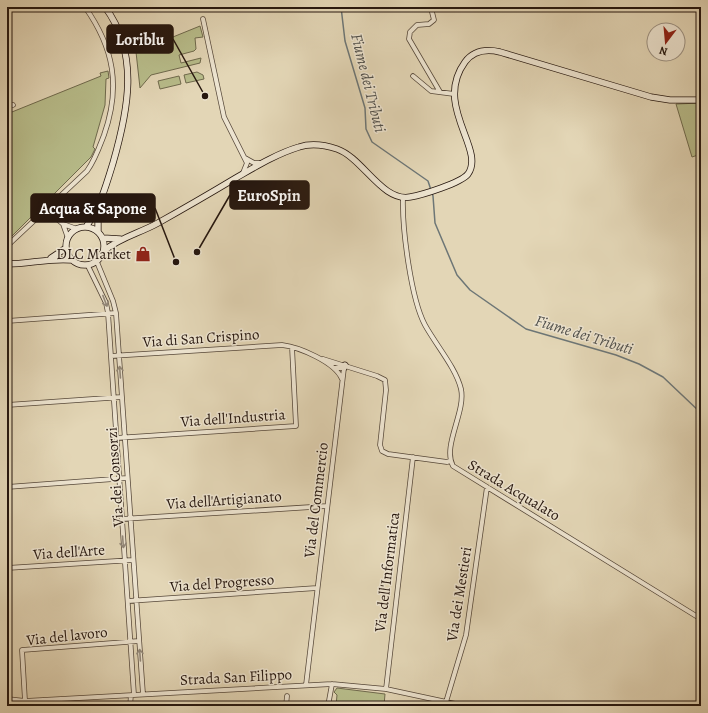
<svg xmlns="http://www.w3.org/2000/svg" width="708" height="713" font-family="Alegreya,serif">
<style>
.green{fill:#b8bd8b;stroke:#6f6a4d}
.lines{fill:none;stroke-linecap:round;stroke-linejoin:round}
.stream{stroke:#6d7676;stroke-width:1.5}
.street-casing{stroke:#554739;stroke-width:5.5}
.secondary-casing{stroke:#26170f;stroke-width:7}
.street{stroke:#ede4d0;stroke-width:4}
.secondary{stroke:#ede4d0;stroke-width:5.5}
.oneway{stroke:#938879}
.labels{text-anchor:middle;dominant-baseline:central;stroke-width:3;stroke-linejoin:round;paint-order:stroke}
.poi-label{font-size:15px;fill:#26170f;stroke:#ede4d0;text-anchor:end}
.street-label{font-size:15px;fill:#26170f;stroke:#ede4d0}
.water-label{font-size:16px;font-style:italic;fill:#4f4f4b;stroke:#ede4d0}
.leader{fill:none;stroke:#26170f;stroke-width:1.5}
.callout-dot{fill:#26170f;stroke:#ede4d0;stroke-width:1.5}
.callout{fill:#26170f;stroke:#26170f;stroke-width:1.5}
.callout-label{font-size:16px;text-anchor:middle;font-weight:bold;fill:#fff}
</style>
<rect width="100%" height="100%" fill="#e3d6b6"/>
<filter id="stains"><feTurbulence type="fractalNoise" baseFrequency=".005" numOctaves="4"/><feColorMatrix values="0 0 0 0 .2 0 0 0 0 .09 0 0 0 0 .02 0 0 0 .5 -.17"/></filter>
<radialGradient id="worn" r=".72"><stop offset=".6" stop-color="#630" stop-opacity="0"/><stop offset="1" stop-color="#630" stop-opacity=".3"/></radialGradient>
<!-- green -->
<path class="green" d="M200,26L203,37L195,38L196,49L194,51L179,55L181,63L201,58L200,63L151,75L140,88L136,52Z
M108,71L109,78L106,79L105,105L93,147L95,149L91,157L7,241V114L101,76L100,73Z
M197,72L203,75L204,79L186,83L184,75Z
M179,76L181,84L160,89L158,81Z
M701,103V154L692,157L676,104Z
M337,688L385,694L384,706H336L337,695L334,692Z"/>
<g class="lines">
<!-- stream -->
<path class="stream" d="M341,7L345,41L365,108L366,129L372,142L428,181L433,196L435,223L457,275L470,290L526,329L616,355L639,364L663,377L701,413"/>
<defs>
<path id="street" d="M432,12L434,20L429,24L417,25L410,32L409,39L440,92
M203,19L224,117L247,163L243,173
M413,76L431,91L454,94
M7,107L13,105
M245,158L254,163H260
M403,198C402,229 411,299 425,325C436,345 456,368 461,389C466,412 442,446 453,466L701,619
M46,210L63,224L77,229
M63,224L68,238
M7,246L87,171C95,160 99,148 104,135C121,87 114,48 85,7
M97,262L113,301L116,313L143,694
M88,266L106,303L108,313L134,695
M7,321L116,313
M111,356L282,345C299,347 335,362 342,379
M323,359L377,376L385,380L386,390L380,445L382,451L388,454L447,462L450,461
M7,405L122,397
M116,438L296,426L292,347
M7,487L127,478
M122,519L327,506
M7,568L133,560
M128,601L317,588
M306,685L344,368H335
M386,689L413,457
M7,699L25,701L332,684L386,689L465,706
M25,701L22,650L139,641
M446,702L466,635L487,487
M130,706L131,695
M221,706V704
M286,706L287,696
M328,706L332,684"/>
<path id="secondary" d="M66 246a19 19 0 1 1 38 0a19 19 0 1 1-38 0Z
M86,227C100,207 106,186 113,163C128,111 140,54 105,7
M98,231V210
M103,238L120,239
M105,250C121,237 140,233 158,223C183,209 209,194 234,179C255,167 276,154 299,147C311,143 325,145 337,149C363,158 382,202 410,197C422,195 461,183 468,174C486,149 433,106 465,62C474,50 487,49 500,52L651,97L670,100H701
M51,258L66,248
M7,264C29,264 49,258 71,260
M344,368L345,365"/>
</defs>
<!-- street casing -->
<use href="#street" class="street-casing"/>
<!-- secondary casing -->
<use href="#secondary" class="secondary-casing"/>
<!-- street -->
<use href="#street" class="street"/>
<!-- secondary -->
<use href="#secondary" class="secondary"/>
</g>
<!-- one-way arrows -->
<defs><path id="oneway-shaft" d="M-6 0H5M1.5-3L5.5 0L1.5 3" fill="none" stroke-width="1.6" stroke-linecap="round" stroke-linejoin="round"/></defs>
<g class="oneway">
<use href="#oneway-shaft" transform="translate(105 301) rotate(69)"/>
<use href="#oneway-shaft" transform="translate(120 372) rotate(-94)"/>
<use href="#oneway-shaft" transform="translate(123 542) rotate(86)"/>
<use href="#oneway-shaft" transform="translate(140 655) rotate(-94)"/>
</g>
<!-- icons -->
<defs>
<symbol id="shop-bare" viewBox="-9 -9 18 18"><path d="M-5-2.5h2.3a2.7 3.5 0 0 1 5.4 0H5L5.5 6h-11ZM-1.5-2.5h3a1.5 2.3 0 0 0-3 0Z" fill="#8f2418" stroke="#ede4d0" stroke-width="2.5" paint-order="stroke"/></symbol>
</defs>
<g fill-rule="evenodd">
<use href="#shop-bare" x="132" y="243" width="22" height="22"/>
</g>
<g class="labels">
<!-- poi labels -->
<g class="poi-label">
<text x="131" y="254">DLC Market</text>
</g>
<!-- street labels -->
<g class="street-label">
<text transform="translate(201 338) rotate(-4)">Via di San Crispino</text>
<text transform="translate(233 418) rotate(-4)">Via dell'Industria</text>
<text transform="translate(115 477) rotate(-94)">Via dei Consorzi</text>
<text transform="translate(514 490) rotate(31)">Strada Acqualato</text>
<text transform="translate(224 500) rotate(-4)">Via dell'Artigianato</text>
<text transform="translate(316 500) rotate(-83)">Via del Commercio</text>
<text transform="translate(69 552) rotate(-4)">Via dell'Arte</text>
<text transform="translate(387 572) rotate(-83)">Via dell'Informatica</text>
<text transform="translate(222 583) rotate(-4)">Via del Progresso</text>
<text transform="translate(459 594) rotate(-81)">Via dei Mestieri</text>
<text transform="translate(67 636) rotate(-6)">Via del lavoro</text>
<text transform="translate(236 677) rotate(-3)">Strada San Filippo</text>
</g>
<!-- water labels -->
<g class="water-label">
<text transform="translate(368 83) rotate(76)">Fiume dei Tributi</text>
<text transform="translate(584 335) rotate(17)">Fiume dei Tributi</text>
</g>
</g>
<!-- callouts -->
<path class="leader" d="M205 96L173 39M197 252L230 195M176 262L155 208"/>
<g class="callout-dot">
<circle cx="205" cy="96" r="4"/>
<circle cx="197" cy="252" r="4"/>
<circle cx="176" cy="262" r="4"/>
</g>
<g class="callout">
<rect x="107" y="25" width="66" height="28" rx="4"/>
<rect x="230" y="181" width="79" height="28" rx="4"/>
<rect x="31" y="194" width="124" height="28" rx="4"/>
</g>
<g class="callout-label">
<text x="140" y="45">Loriblu</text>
<text x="269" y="201">EuroSpin</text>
<text x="93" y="214">Acqua &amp; Sapone</text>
</g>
<!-- margin -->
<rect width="708" height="713" fill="none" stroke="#e3d6b6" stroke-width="24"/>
<rect x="8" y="8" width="692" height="697" fill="none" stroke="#26170f" stroke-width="2"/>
<rect x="12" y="12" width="684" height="689" fill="none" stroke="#26170f"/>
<!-- north arrow -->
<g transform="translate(666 42) rotate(196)"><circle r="19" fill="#ede4d0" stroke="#9d9283"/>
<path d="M0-3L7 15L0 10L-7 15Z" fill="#8f2418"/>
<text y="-6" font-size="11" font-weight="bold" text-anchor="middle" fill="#26170f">N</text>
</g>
<rect width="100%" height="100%" filter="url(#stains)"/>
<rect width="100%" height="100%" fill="url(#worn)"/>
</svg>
